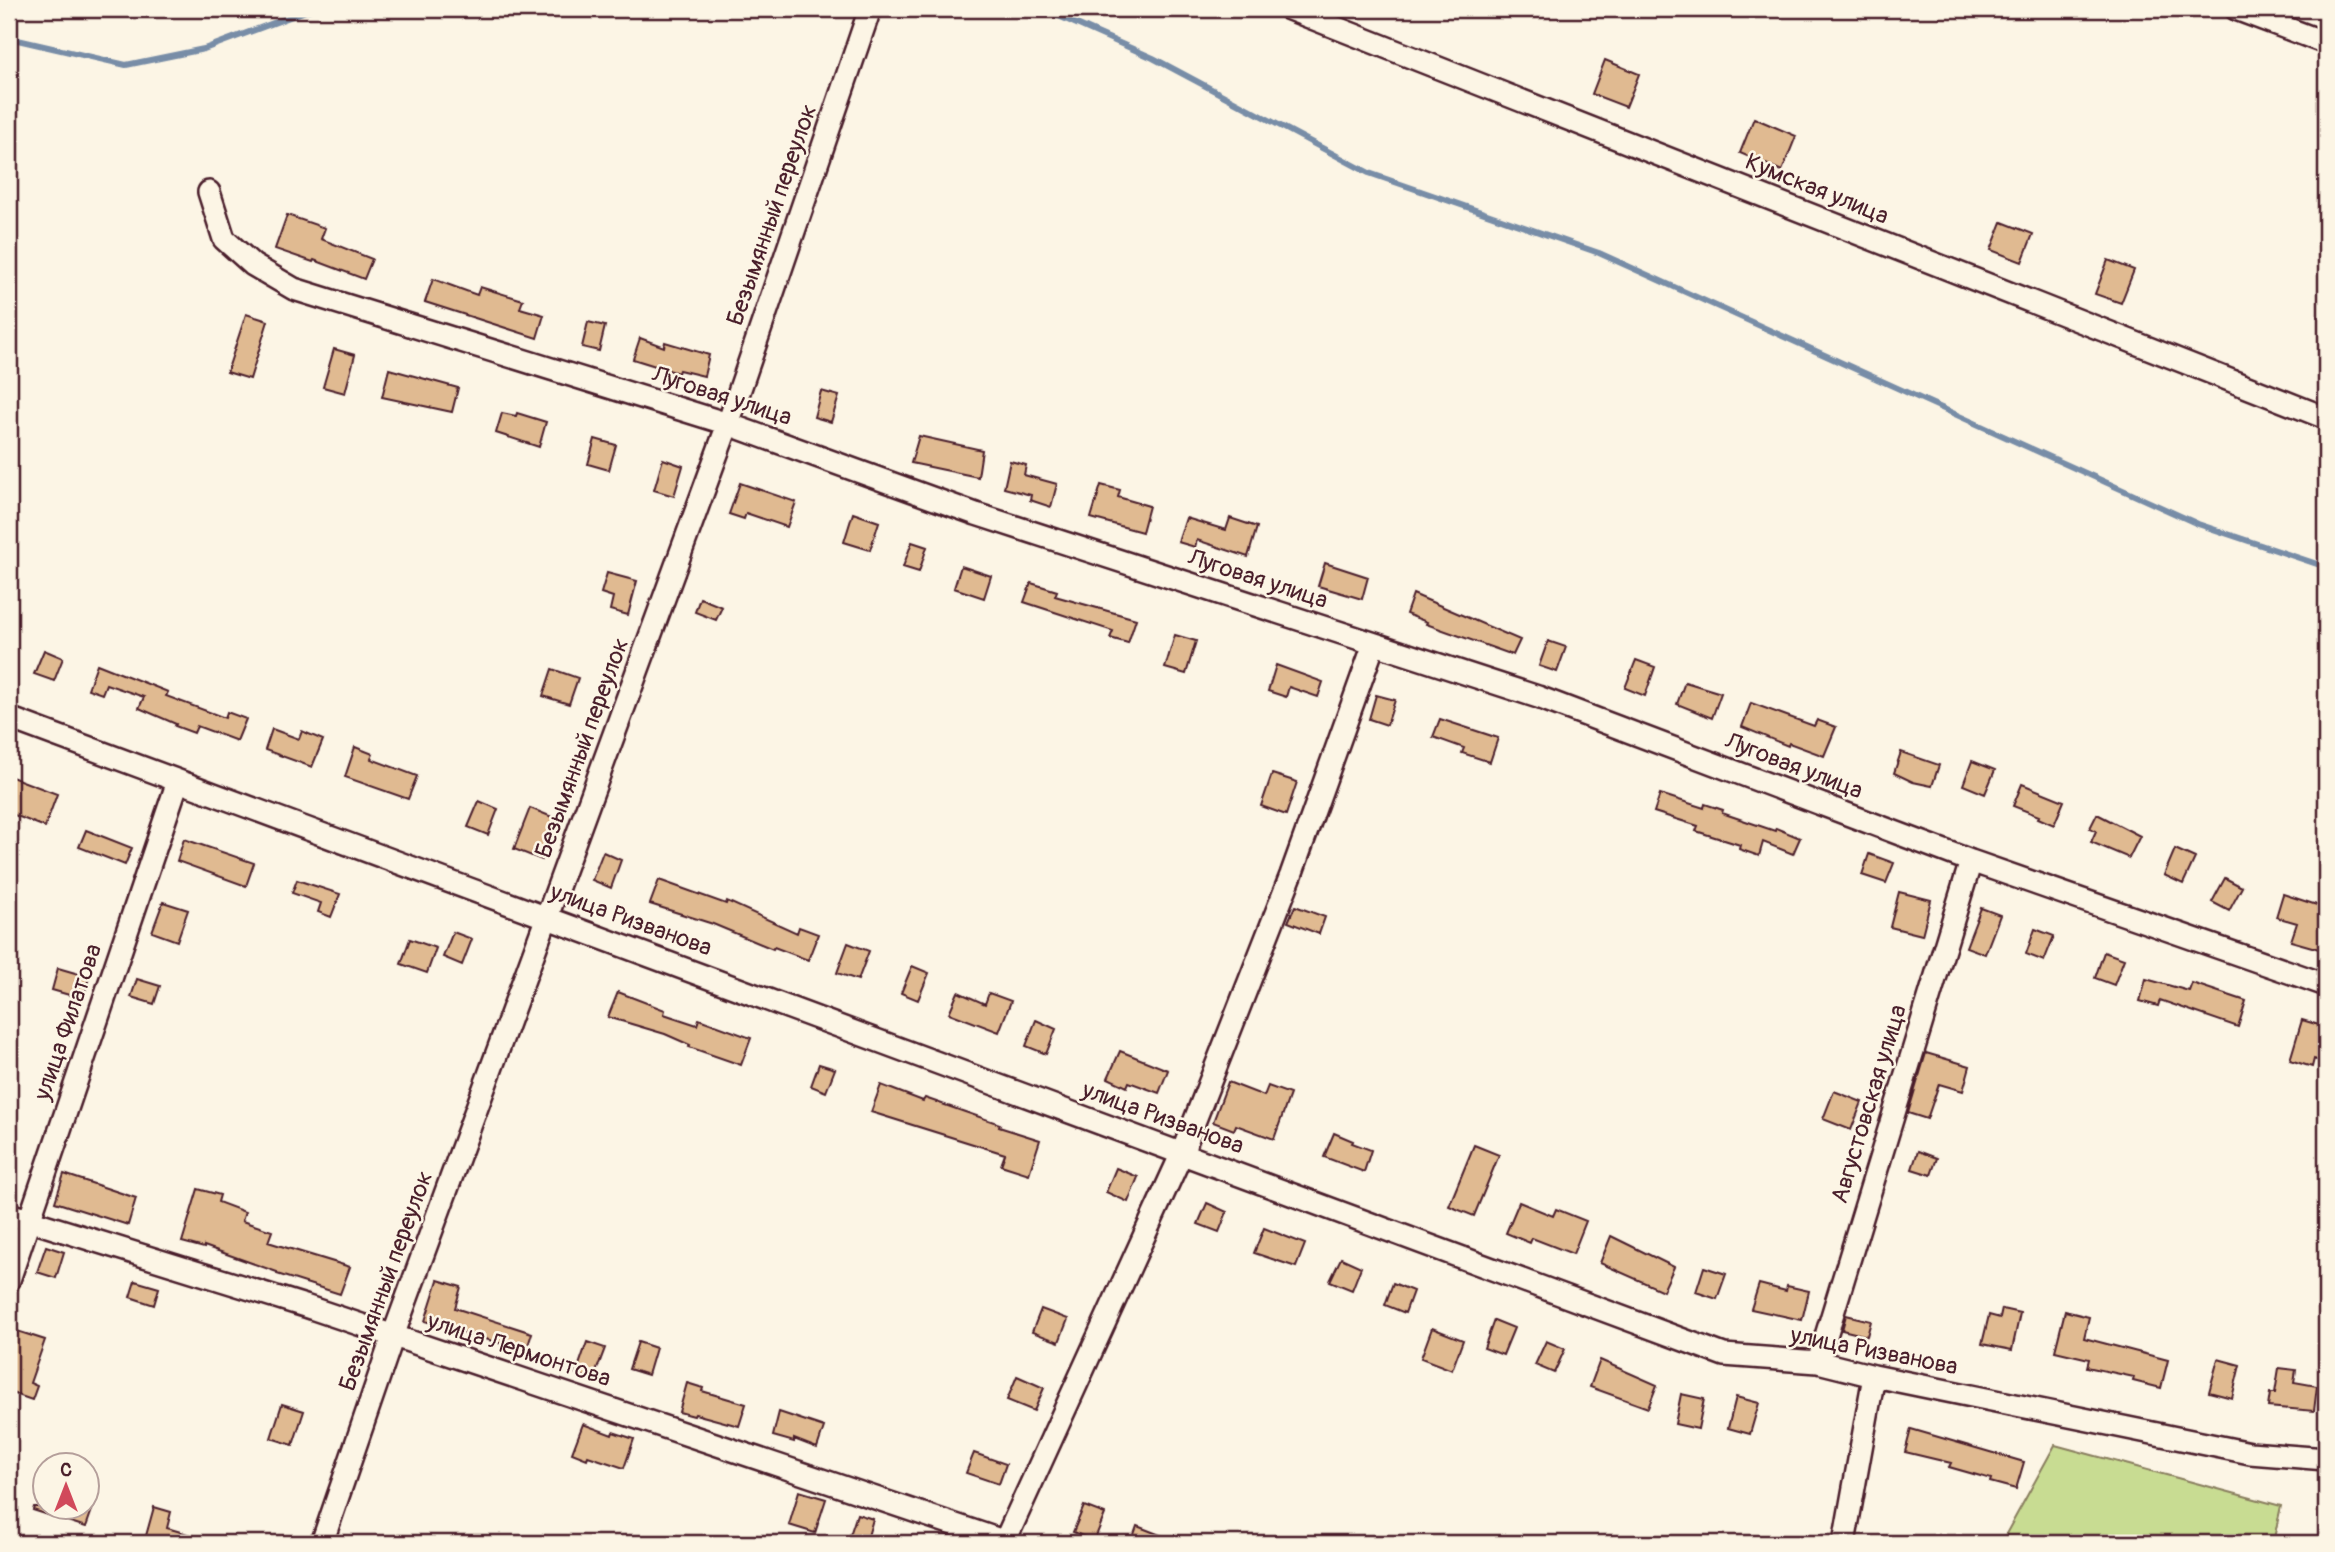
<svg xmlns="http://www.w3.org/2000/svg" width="2335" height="1552" font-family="Pangolin,sans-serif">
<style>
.green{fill:#c8dc92;stroke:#897e5e;stroke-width:2}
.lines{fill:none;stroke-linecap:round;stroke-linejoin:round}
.stream{stroke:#788da7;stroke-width:6}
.building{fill:#e0ba91;stroke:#4a1f2b;stroke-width:2}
.street-casing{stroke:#4a1f2b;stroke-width:26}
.street{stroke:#fcf5e5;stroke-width:21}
.labels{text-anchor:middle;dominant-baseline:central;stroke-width:5;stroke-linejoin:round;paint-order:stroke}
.street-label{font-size:24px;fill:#4a1f2b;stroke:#fcf5e5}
</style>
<rect width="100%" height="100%" fill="#fcf5e5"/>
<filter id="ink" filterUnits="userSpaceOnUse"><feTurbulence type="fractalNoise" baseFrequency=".0143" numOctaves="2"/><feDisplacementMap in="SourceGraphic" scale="14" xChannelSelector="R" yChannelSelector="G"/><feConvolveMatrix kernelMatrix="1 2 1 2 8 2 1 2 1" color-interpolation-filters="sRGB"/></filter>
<g filter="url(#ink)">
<!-- green -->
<path class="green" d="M2055,1445L2281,1506L2273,1543H2001Z"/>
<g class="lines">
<!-- stream -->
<path class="stream" d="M1043,9L1153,58L1369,173L1599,253L2198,524L2326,567
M9,38L126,65L204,49L311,9"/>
</g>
<!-- building -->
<path class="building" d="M1605,60L1639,74L1626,107L1592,94Z
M1754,118L1796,136L1782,171L1740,153Z
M287,215L325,228L321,239L372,259L364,279L314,260L313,262L275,249Z
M2002,222L2033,234L2022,262L1991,250Z
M2108,260L2134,270L2121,303L2095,294Z
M433,279L477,295L480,287L523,300L520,308L544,315L537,338L425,302Z
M246,314L268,321L250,379L227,372Z
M588,322L605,326L599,351L582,347Z
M640,338L664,347L665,342L709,355L704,376L679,370L678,373L633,359Z
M334,349L355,355L345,393L323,387Z
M389,369L458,388L452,412L382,397Z
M821,391L839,396L831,422L814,417Z
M502,413L516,416L517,413L546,422L539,447L496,433Z
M919,436L982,450L978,477L911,463Z
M595,439L616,445L609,470L588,464Z
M663,459L683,466L674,496L654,490Z
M1010,461L1026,465L1024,475L1057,484L1051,507L1030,500L1031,495L1004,488Z
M740,483L796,502L787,527L746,513L744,519L729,514Z
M1101,485L1120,490L1118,497L1149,506L1142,532L1091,518Z
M853,513L879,522L870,550L844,542Z
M1186,518L1226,530L1230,518L1257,527L1248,557L1197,540L1195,547L1178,542Z
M912,542L927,547L919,572L903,567Z
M1325,563L1368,577L1362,599L1318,586Z
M961,566L991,576L984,598L954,588Z
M607,573L637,581L628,615L610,610L613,597L601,593Z
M1031,583L1057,591L1055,596L1136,619L1128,643L1110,638L1113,631L1024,602Z
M1413,594L1520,640L1513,655L1426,624L1427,622L1406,614Z
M700,598L722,607L716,620L695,612Z
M1175,635L1196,641L1186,674L1165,668Z
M1548,641L1566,647L1557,672L1539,666Z
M44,650L63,658L54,681L34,674Z
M1636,660L1655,667L1645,696L1625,688Z
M97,664L168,692L166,696L225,718L227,712L246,719L237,741L197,726L194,733L175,726L176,724L139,708L144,697L106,684L102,694L88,689Z
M1276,665L1323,682L1318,697L1289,687L1286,697L1268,691Z
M552,669L578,678L569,704L543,696Z
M1685,682L1721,693L1712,718L1677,704Z
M1376,695L1395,700L1387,725L1369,719Z
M1751,703L1814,726L1817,720L1836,727L1824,756L1789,743L1788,746L1742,727Z
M1440,719L1498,738L1490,762L1462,753L1464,748L1433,737Z
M272,729L299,739L302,731L323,740L312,767L265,750Z
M355,747L373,754L371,759L417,776L408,799L345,777Z
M1901,752L1939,765L1932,786L1913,782L1894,773Z
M1972,761L1995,770L1985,794L1963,785Z
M1272,774L1297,782L1286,815L1261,806Z
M9,776L57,794L45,827L9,813Z
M2022,784L2064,801L2054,825L2038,818L2039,816L2013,806Z
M1660,794L1704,808L1705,804L1723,810L1722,813L1775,831L1776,828L1800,838L1793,854L1763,842L1759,856L1739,849L1740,845L1696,831L1698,826L1654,812Z
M479,801L498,809L488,835L468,827Z
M530,808L557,819L542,860L514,849Z
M2097,814L2140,836L2129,858L2091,842L2096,831L2090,828Z
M86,830L132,848L125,865L79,847Z
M184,839L254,863L246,886L177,861Z
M2175,849L2195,858L2183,884L2164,875Z
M603,852L621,860L611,888L592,880Z
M1869,854L1894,863L1886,883L1862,875Z
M2225,878L2242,887L2229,911L2212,902Z
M297,880L340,894L331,917L318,912L321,903L292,893Z
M659,880L726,904L727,901L797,933L799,927L818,934L808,960L774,947L773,949L713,924L650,904Z
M1899,892L1931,900L1922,935L1890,927Z
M2283,894L2326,908V951L2291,941L2297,923L2276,917Z
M163,902L188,910L177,941L152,932Z
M1295,906L1325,917L1319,934L1288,922Z
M1981,908L2000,915L1985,954L1966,947Z
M2035,929L2054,936L2044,961L2026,954Z
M453,932L472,939L462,965L443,957Z
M410,939L436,948L427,973L401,964Z
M848,943L869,951L858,980L837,973Z
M2104,952L2124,959L2114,985L2095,978Z
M912,966L929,973L918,1000L901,993Z
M58,968L89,977L83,999L52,990Z
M137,979L160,986L154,1004L131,997Z
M2146,979L2189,991L2192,983L2246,1001L2238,1027L2160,1000L2158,1006L2140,1001Z
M618,992L665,1010L664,1014L697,1025L699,1019L751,1038L741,1065L689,1047L690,1045L665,1034L608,1017Z
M958,992L985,1004L989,993L1011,1001L999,1032L949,1013Z
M1036,1020L1056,1029L1046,1054L1026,1046Z
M2302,1020L2326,1027V1063L2314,1059L2312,1067L2290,1060Z
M1120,1051L1168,1070L1159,1093L1129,1082L1127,1087L1108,1078Z
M1926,1053L1970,1066L1963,1091L1939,1084L1927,1119L1908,1113Z
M819,1064L835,1069L826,1092L811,1086Z
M1228,1082L1264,1096L1268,1086L1290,1094L1274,1139L1236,1125L1234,1130L1213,1122Z
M881,1085L923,1101L925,1098L965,1112L1000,1124L999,1127L1040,1140L1029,1174L1001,1165L1005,1154L871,1112Z
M1834,1091L1862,1102L1851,1130L1823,1119Z
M1334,1133L1353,1141L1352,1143L1371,1150L1364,1172L1324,1157Z
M1474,1145L1499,1155L1474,1216L1449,1206Z
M1918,1151L1937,1158L1931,1175L1912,1169Z
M1116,1168L1138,1177L1128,1202L1106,1192Z
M64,1174L136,1198L128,1225L55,1202Z
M198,1189L220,1195L218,1202L245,1212L242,1221L272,1231L268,1242L350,1267L340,1294L277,1274V1272L204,1246V1248L182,1242Z
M1519,1202L1553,1216L1556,1209L1586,1221L1573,1254L1532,1238L1530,1243L1506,1233Z
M1207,1203L1227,1212L1219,1232L1198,1224Z
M1264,1228L1305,1244L1296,1267L1254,1253Z
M1611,1236L1674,1267L1663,1291L1600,1263Z
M46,1246L64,1252L56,1278L37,1272Z
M1341,1258L1361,1267L1352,1290L1330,1281Z
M1704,1267L1726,1274L1717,1299L1696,1292Z
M438,1280L461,1287L455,1308L532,1333L525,1355L508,1349L509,1346L425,1321Z
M135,1281L159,1288L154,1305L130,1297Z
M1393,1283L1413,1291L1405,1313L1385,1305Z
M1759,1284L1786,1291L1787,1286L1809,1291L1802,1320L1751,1309Z
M1041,1309L1068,1319L1059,1342L1032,1332Z
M2002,1309L2020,1313L2012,1350L1982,1344L1989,1315L2000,1318Z
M2065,1311L2089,1317L2084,1338L2168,1360L2161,1388L2133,1381L2134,1377L2087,1367L2089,1359L2055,1351Z
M1846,1315L1871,1321L1867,1336L1842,1330Z
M1494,1320L1514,1328L1503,1355L1484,1348Z
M1432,1328L1463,1340L1452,1370L1421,1358Z
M17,1331L45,1340L30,1383L37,1386L32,1400L9,1392V1354Z
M1546,1341L1565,1349L1554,1373L1535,1365Z
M587,1342L605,1348L593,1380L576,1374Z
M638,1342L656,1348L648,1375L629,1369Z
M2218,1359L2240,1365L2232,1398L2209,1392Z
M1600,1360L1657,1385L1648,1408L1590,1387Z
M2279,1368L2296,1370L2294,1382L2317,1386L2314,1411L2268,1407L2270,1393H2275Z
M1017,1376L1044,1388L1034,1411L1007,1400Z
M687,1383L703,1388L702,1391L746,1404L739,1426L695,1414L694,1416L679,1412Z
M1681,1394L1704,1399L1698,1429L1675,1424Z
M1736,1397L1759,1403L1750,1434L1728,1428Z
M282,1404L304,1411L293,1445L271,1438Z
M779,1412L824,1427L817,1448L794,1439V1442L773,1436Z
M583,1424L612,1435L613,1432L634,1439L624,1468L588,1456L587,1459L572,1453Z
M1911,1429L2024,1462L2016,1489L1990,1482L1991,1479L1949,1467L1951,1463L1905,1452Z
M974,1453L1006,1464L999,1484L966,1473Z
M799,1491L826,1499L815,1533L789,1525Z
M1084,1506L1105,1514L1094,1541L1073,1532Z
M34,1507H93L86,1527L33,1510Z
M154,1507L171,1512L167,1528L205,1539V1543H144Z
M857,1514L873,1519L866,1543L849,1538Z
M1137,1526L1178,1542L1177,1543H1131Z"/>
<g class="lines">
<defs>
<path id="street" d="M1289,9L2326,418
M2236,9L2326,43
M209,192L224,239L253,265L294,289L728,424L976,514L1538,697L1971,861L2326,985
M9,718L1724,1355L1818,1362L1874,1376L2250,1453L2326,1459
M9,1214L305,1306L1009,1543
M9,1280L178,781
M1818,1362L1971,861
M322,1543L393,1336L728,424L870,9
M1004,1543L1182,1153L1291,875L1374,644
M1844,1543L1874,1376"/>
</defs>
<!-- street casing -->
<use href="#street" class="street-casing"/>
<!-- street -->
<use href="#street" class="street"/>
</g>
</g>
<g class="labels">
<!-- street labels -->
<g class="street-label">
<text transform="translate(1817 189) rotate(22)">Кумская улица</text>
<text transform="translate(772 215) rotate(-71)">Безымянный переулок</text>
<text transform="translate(722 396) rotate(18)">Луговая улица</text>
<text transform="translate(1258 579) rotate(18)">Луговая улица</text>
<text transform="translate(582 748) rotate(-70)">Безымянный переулок</text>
<text transform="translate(1794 766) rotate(21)">Луговая улица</text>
<text transform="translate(631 920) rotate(20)">улица Ризванова</text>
<text transform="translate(68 1022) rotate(-71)">улица Филатова</text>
<text transform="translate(1869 1104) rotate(-73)">Августовская улица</text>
<text transform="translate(1163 1118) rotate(20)">улица Ризванова</text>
<text transform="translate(386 1281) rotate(-70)">Безымянный переулок</text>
<text transform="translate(519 1350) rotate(18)">улица Лермонтова</text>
<text transform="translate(1874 1351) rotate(11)">улица Ризванова</text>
</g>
</g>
<!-- margin -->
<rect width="2335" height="1552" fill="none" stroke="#fcf5e5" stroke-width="35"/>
<rect x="18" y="18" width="2300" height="1517" fill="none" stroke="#4a1f2b" stroke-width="2.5" filter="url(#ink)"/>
<!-- north arrow -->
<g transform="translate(66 1486)"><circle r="33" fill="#fcf5e5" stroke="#b59f9b" stroke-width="2"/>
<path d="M0-5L12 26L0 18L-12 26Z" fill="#d1495b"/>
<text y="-10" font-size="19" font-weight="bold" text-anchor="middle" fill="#4a1f2b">С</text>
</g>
</svg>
